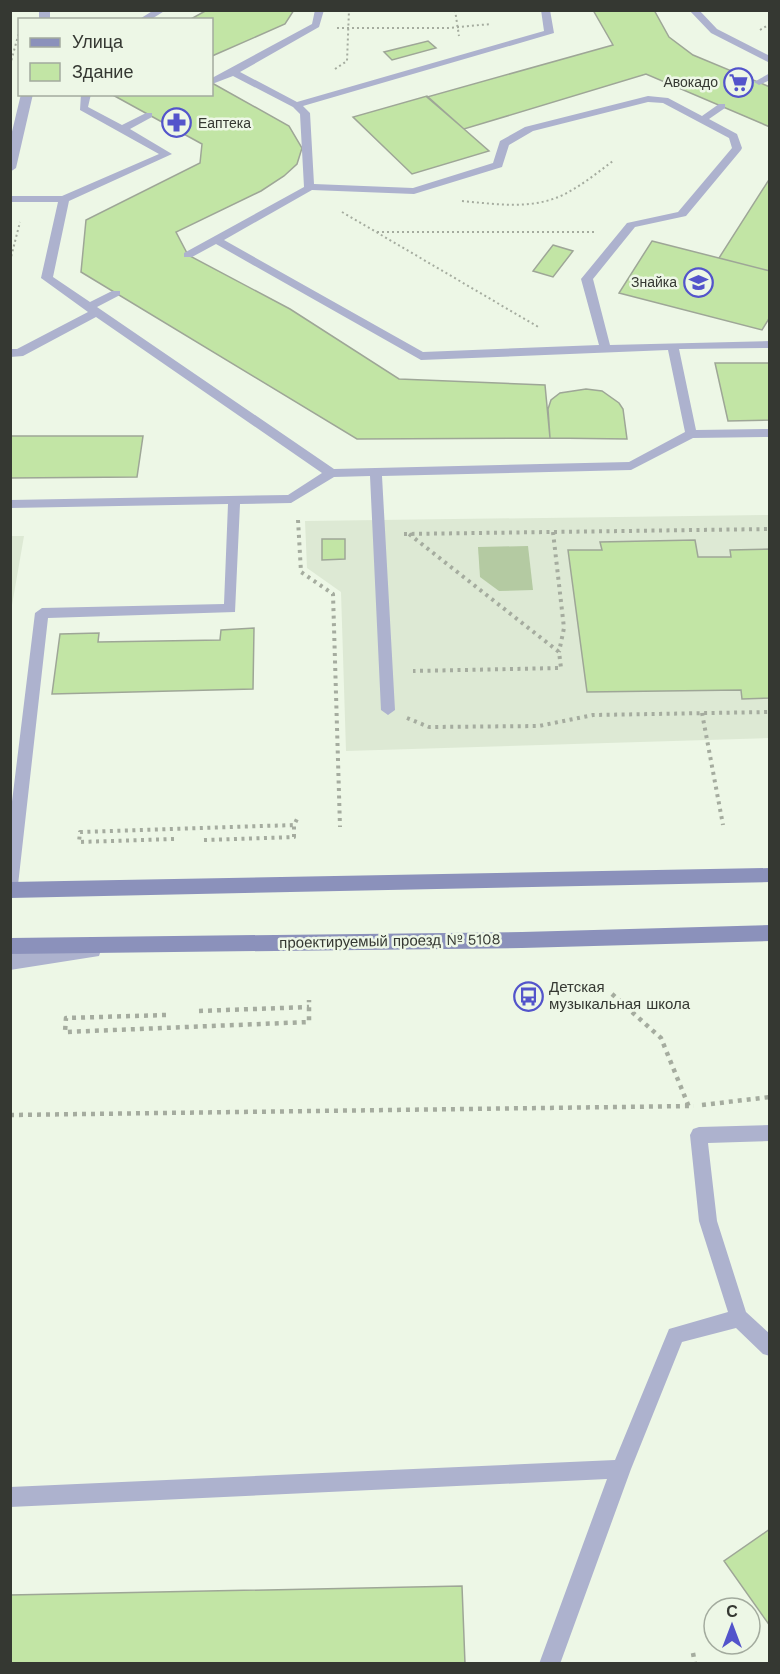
<svg xmlns="http://www.w3.org/2000/svg" width="780" height="1674" font-family="'Work Sans',sans-serif">
<style>
.built{fill:#dde9d4}
.green{fill:#b4caa2}
.building{fill:#c2e5a5;stroke:#9ea697;stroke-width:1.5}
.lines{fill:none;stroke-linecap:round;stroke-linejoin:round}
.path-far2{stroke:#a5ac9f;stroke-width:2;stroke-dasharray:2 3;stroke-linecap:butt}
.path-far1{stroke:#a5ac9f;stroke-width:4;stroke-dasharray:3 4.5;stroke-linecap:butt}
.path{stroke:#a5ac9f;stroke-width:4.5;stroke-dasharray:4 5;stroke-linecap:butt}
.lane{fill:#adb2ce;fill-rule:evenodd}
.street{fill:#adb2ce;fill-rule:evenodd}
.secondary{fill:#8b91bb;fill-rule:evenodd}
.labels{text-anchor:middle;dominant-baseline:central;stroke-width:5;stroke-linejoin:round;paint-order:stroke}
.far-poi-label{font-size:14px;fill:#353832;stroke:#edf7e6;text-anchor:end}
.street-label{font-size:15px;fill:#353832;stroke:#edf7e6}
.poi-label{font-size:15px;fill:#353832;stroke:#edf7e6;text-anchor:start}
</style>
<rect width="100%" height="100%" fill="#edf7e6"/>
<!-- built -->
<path class="built" d="M769,515V738L346,751L341,592L307,568L305,521Z
M11,536H24L11,611L10,536Z"/>
<!-- green -->
<path class="green" d="M528,546L533,590L499,591L480,577L478,547Z"/>
<!-- building -->
<path class="building" d="M207,10H294L285,24L212,56V20H189Z
M593,10H654L669,37L693,55L770,87V127L646,74L464,129L427,97L613,45Z
M428,41L436,48L392,60L384,52Z
M212,83L289,126L302,148L297,164L284,176L261,191L176,232L188,255L290,309L399,379L545,385L550,438L357,439L81,272L86,220L200,163L202,144L111,94H212Z
M427,96L464,129L489,151L412,174L353,117Z
M770,178V271L719,258Z
M652,241L770,271V317L762,330L619,293Z
M553,245L573,251L553,277L533,271Z
M715,363H770V420L728,421Z
M586,389L602,391L619,403L623,409L627,439L550,438L548,409L551,400L560,393Z
M10,436H143L137,477L10,478Z
M322,539H345V559L322,560Z
M695,540L698,557H731L730,550L770,549V698L742,699L741,690L587,692L568,550H602L600,542Z
M254,628L253,689L52,694L60,634L99,633L98,642L220,640L221,630Z
M770,1529V1626L724,1561Z
M462,1586L465,1664H10V1595Z"/>
<g class="lines">
<!-- path-far2 -->
<path class="path-far2" d="M455,10L459,36
M337,28H448L491,24
M760,30L770,24
M10,65L20,29
M335,69L347,61L349,10
M462,201C496,204 531,210 563,195C581,186 597,173 613,161
M342,212L540,328
M377,232H594
M10,261L20,222"/>
<!-- path-far1 -->
<path class="path-far1" d="M298,520L301,572L333,594L340,827
M553,532L564,628L559,652
M404,534L770,529
M409,534L559,652L561,668L413,671
M702,713L723,825
M407,718L429,727L539,726L593,715L770,712
M174,839L79,842L80,832L294,825L297,819
M204,840L294,837V825"/>
<!-- path -->
<path class="path" d="M612,994L661,1038L689,1107
M199,1011L309,1007
M166,1015L66,1018L65,1032L309,1022V1000
M702,1105L770,1097
M10,1115L694,1106
M693,1653L695,1664"/>
<!-- lane -->
<path class="lane" d="M154,10H166L150,20H138Z
M315,10H324L319,27L240,72L297,102L544,31L541,10H550L554,33L303,106L310,113L314,184L413,188L493,163L500,141L525,127L648,96L668,98L702,116L719,104H725V108L709,119L737,134L742,148L741,150L686,216L635,227L593,279L610,345L770,341V348L679,349L696,430L770,429V437L693,438L631,470L382,476L395,710L388,715L381,710L370,476L334,477L291,503L240,504L235,612L48,618L18,885L15,889L10,891V818L35,613L42,608L224,604L228,504L10,508V500L288,495L322,473L96,317L23,356L10,357V349H17L88,312L41,278L58,202H10V196H62L159,154L80,110L81,94H91L88,107L122,125L146,113H152V117L130,129L172,154L69,201L53,277L90,302L112,291H120V295L97,307L334,469L629,462L685,432L668,350L421,360L216,244L192,257H184V253L304,187L300,114L293,107L233,76L212,84V78L312,24ZM648,102L663,103L729,138L732,148L678,212L627,223L581,279L599,345L423,352L224,240L312,190L414,194L502,167L509,145L533,131Z
M689,10H699L717,29L770,56V63L711,33Z
M770,73V80L759,85L754,82Z
M770,1125V1141L708,1143L717,1221L746,1312L770,1334V1356L763,1354L736,1328L682,1342L631,1469L560,1664H539L607,1479L10,1507V1487L615,1460L669,1329L728,1312L699,1221L690,1135L693,1129L699,1127Z"/>
<!-- street -->
<path class="street" d="M39,10H50V20H39Z
M21,94H33L16,168L10,172V140Z
M92,942L99,944L101,950L99,956L10,970V954Z"/>
<!-- secondary -->
<path class="secondary" d="M770,868V882L10,898V882Z
M770,925V941L522,948L10,954V938L522,932Z"/>
</g>
<!-- icons -->
<defs>
<symbol id="supermarket-ring" viewBox="-11 -11 22 22"><circle r="9.5" fill="#edf7e6" stroke="#5354cb" stroke-width="1.5"/><path d="M-6-5.5h2.5l.6 2H6L4.5 2H-2.5L-4.4-4H-6ZM-1.5 3.2a1.3 1.3 0 1 0 .1 0ZM3 3.2a1.3 1.3 0 1 0 .1 0Z" fill="#5354cb"/></symbol>
<symbol id="pharmacy-ring" viewBox="-11 -11 22 22"><circle r="9.5" fill="#edf7e6" stroke="#5354cb" stroke-width="1.5"/><path d="M-2-6h4v4h4v4h-4v4h-4v-4h-4v-4h4Z" fill="#5354cb"/></symbol>
<symbol id="school-ring" viewBox="-11 -11 22 22"><circle r="9.5" fill="#edf7e6" stroke="#5354cb" stroke-width="1.5"/><path d="M0-5L7-2L0 1L-7-2ZM-4 1L0 2.5L4 1V4Q0 6-4 4Z" fill="#5354cb"/></symbol>
<symbol id="bus-ring" viewBox="-11 -11 22 22"><circle r="9.5" fill="#edf7e6" stroke="#5354cb" stroke-width="1.5"/><path d="M-5-6H5V4H4V6H2V4H-2V6H-4V4H-5ZM-3.5-4V0h7V-4ZM-3.5 1.2v1.5H-2V1.2ZM2 1.2v1.5H3.5V1.2Z" fill="#5354cb"/></symbol>
</defs>
<g fill-rule="evenodd">
<use href="#supermarket-ring" x="722" y="66" width="33" height="33"/>
<use href="#pharmacy-ring" x="160" y="106" width="33" height="33"/>
<use href="#school-ring" x="682" y="266" width="33" height="33"/>
<use href="#bus-ring" x="512" y="980" width="33" height="33"/>
</g>
<g class="labels">
<!-- far-poi labels -->
<g class="far-poi-label">
<text x="718" y="82">Авокадо</text>
<text x="198" y="123" text-anchor="start">Еаптека</text>
<text x="677" y="282">Знайка</text>
</g>
<!-- street labels -->
<g class="street-label">
<text transform="translate(390 941) rotate(-1)">проектируемый проезд № 5108</text>
</g>
<!-- poi labels -->
<g class="poi-label">
<text x="549" y="987">Детская<tspan x="549" dy="17">музыкальная школа</tspan></text>
</g>
</g>
<!-- border -->
<rect width="780" height="1674" fill="none" stroke="#353832" stroke-width="24"/>
<!-- legend -->
<rect x="18" y="18" width="195" height="78" fill="#edf7e6" stroke="#a3ab9e" stroke-width="1.5"/>
<rect x="30" y="38" width="30" height="9" fill="#8b91bb" stroke="#a3ab9e" stroke-width="1.5"/>
<text x="72" y="48" font-size="18" fill="#353832">Улица</text>
<rect x="30" y="63" width="30" height="18" fill="#c2e5a5" stroke="#a3ab9e" stroke-width="1.5"/>
<text x="72" y="78" font-size="18" fill="#353832">Здание</text>
<!-- north arrow -->
<g transform="translate(732 1626)"><circle r="28" fill="#edf7e6" stroke="#a3ab9e" stroke-width="1.5"/>
<path d="M0-4.5L10 22L0 15L-10 22Z" fill="#5354cb"/>
<text y="-9" font-size="16" font-weight="bold" text-anchor="middle" fill="#353832">С</text>
</g>
</svg>
